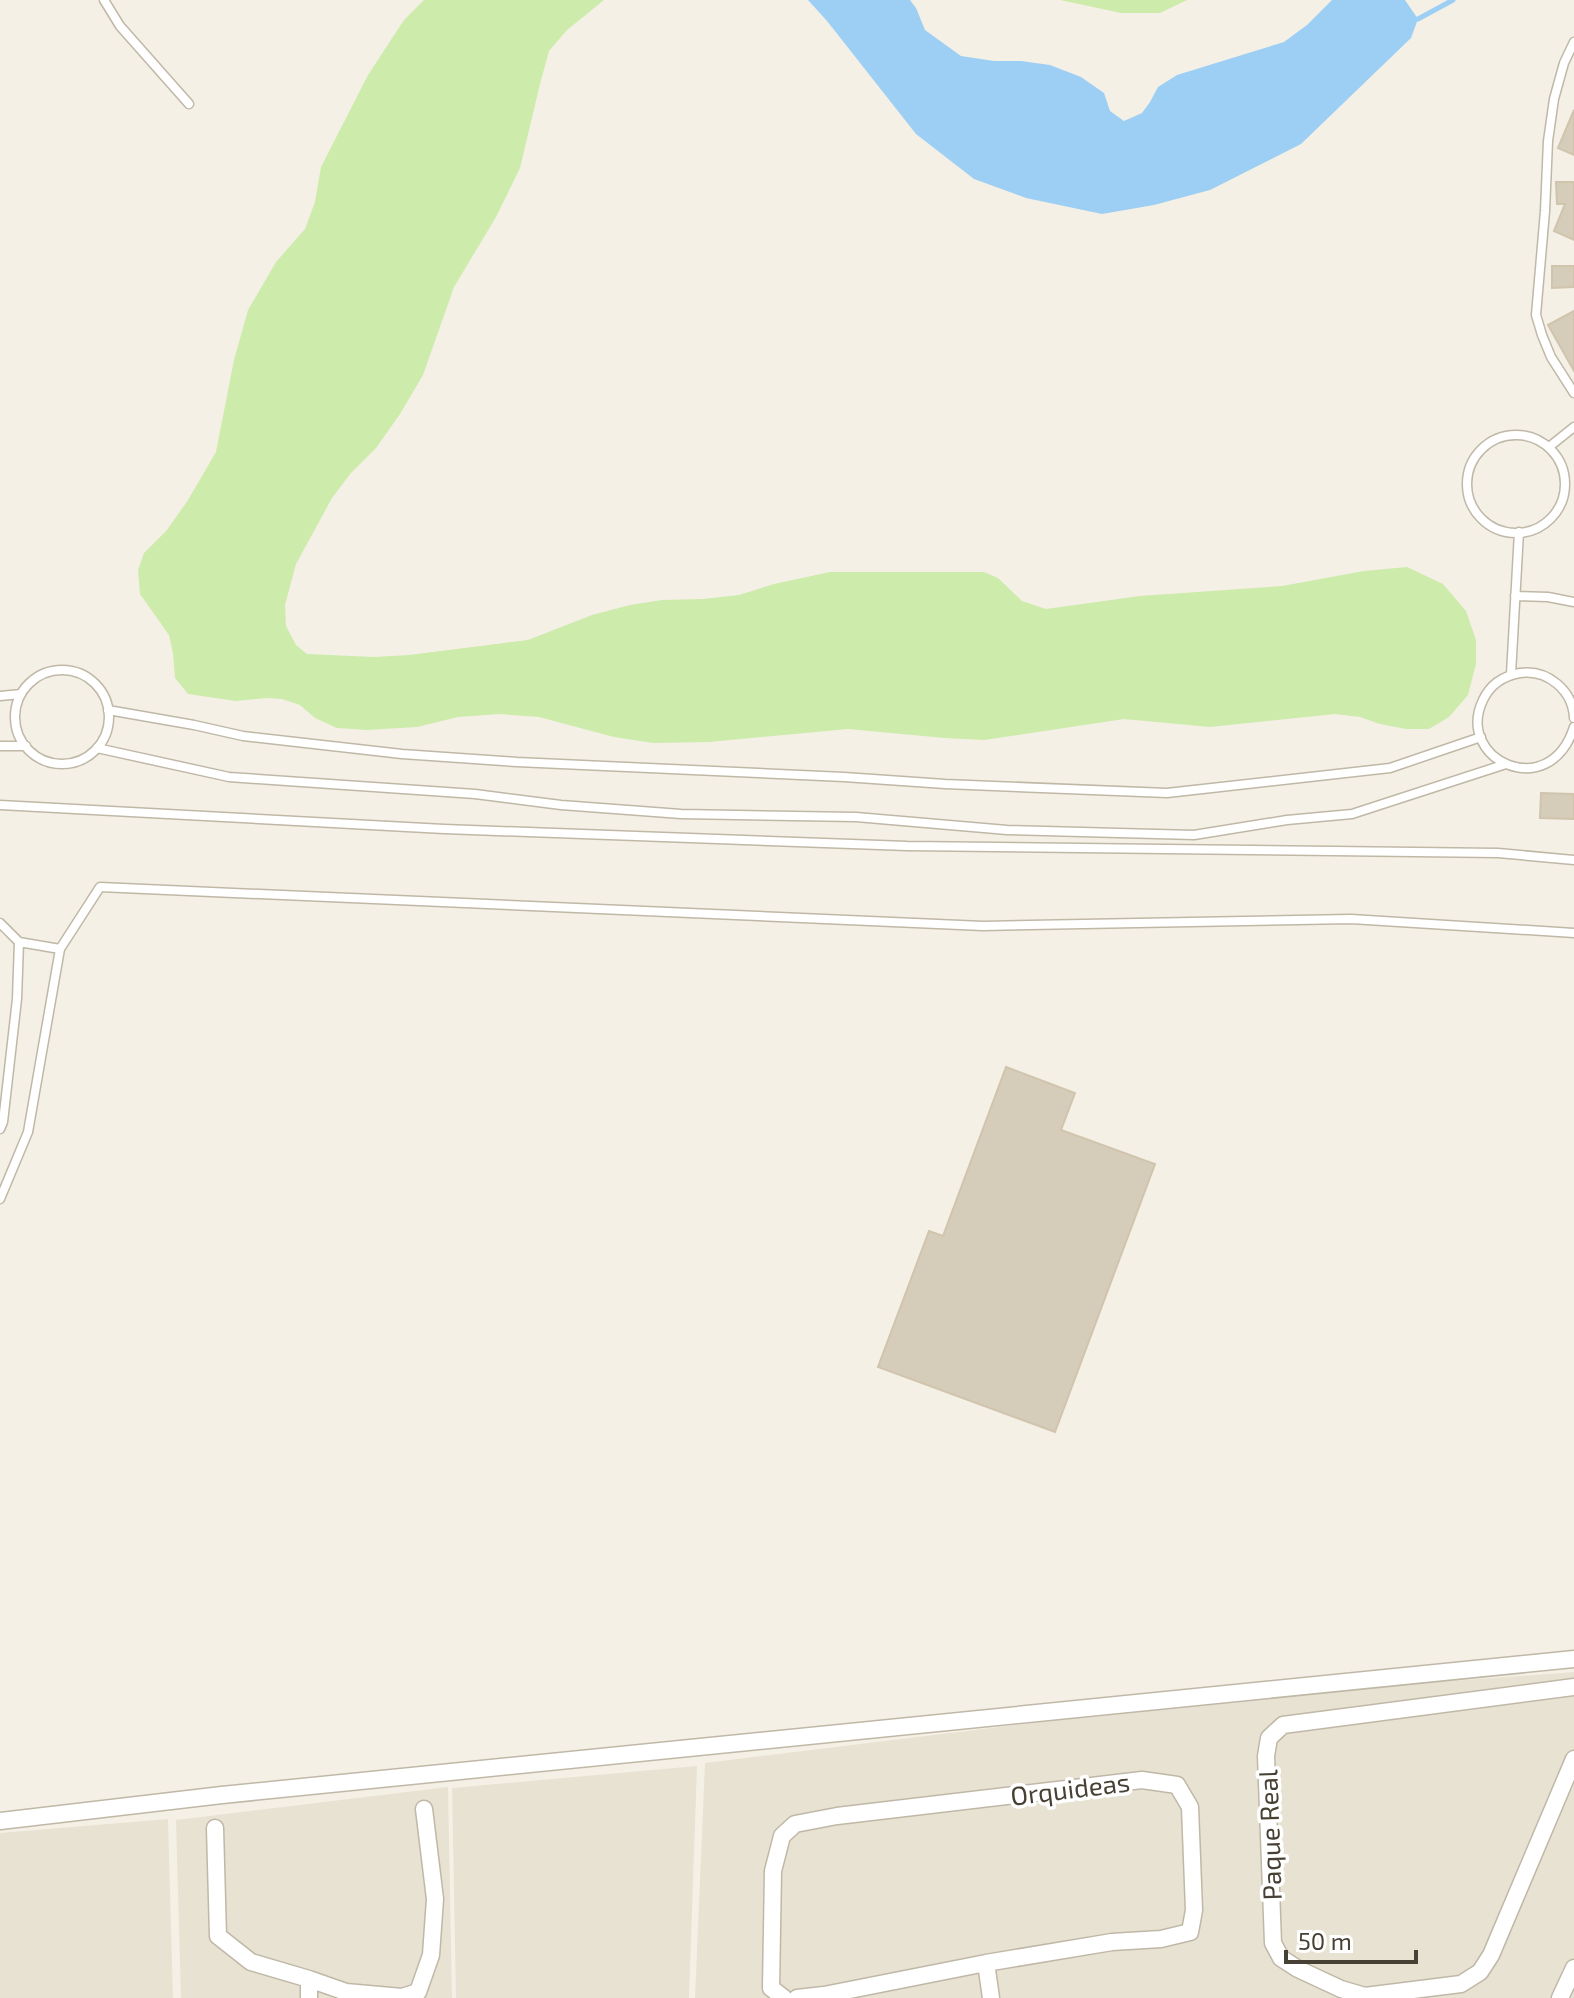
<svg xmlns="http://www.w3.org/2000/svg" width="1574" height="1998" font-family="'Exo 2',sans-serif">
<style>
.residential{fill:#e8e2d3}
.green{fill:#cdebab}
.water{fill:#9dcff5}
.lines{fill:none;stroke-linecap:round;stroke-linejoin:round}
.stream{stroke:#9dcff5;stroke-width:5}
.building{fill:#d6ccba;stroke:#d1c4ad;stroke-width:2}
.lane-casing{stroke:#c0b8a7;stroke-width:11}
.street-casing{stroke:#c0b8a7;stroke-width:19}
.lane{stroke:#fff;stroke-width:8}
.street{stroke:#fff;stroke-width:16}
.labels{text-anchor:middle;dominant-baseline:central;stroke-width:7;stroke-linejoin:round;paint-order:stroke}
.street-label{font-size:26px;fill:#474034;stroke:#fff}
</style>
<rect width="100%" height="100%" fill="#f4f0e5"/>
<!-- residential -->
<path class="residential" d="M1574,1672V1998H695L705,1763L1253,1696Z
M697,1766L689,1998H456L452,1788Z
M448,1787L452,1998H181L176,1820Z
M168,1819L173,1998H0V1833Z"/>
<!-- green -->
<path class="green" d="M424,0H604L567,30L549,51L540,84L520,168L496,217L454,287L423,375L400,414L376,448L350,474L332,498L296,564L285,605L286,626L296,645L307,654L374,657L409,655L528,640L592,615L630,605L662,600L703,599L739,595L774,584L830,572H984L998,578L1022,601L1046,609L1140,596L1282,586L1364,571L1407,567L1443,584L1466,611L1476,640V664L1468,695L1449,717L1429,729H1406L1380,724L1360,717L1335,714L1210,727L1124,719L984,740L945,738L848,729L709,742L653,743L614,737L539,717L499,714L458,717L417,727L367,730L337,728L315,718L300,705L282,699L267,698L236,701L188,694L175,678L173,653L169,635L140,594L138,570L144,553L167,530L188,500L216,452L234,360L248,310L276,262L305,229L315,202L321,167L368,75L404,20Z
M1060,0H1187L1160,13H1121Z"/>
<!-- water -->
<path class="water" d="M808,0H910L916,8L925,30L961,56L994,61H1021L1050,65L1081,77L1104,93L1110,111L1124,121L1142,113L1150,102L1158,87L1177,75L1284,42L1307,25L1332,0H1405L1418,19L1411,38L1301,144L1210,190L1154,205L1102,214L1026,198L974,179L916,134L827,21Z"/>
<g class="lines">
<!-- stream -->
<path class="stream" d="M1418,19L1453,0"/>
</g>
<!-- building -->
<path class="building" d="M1574,110V155L1558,148Z
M1556,182H1574V240L1554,231L1565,204H1557Z
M1552,266H1574V287L1552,288Z
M1574,311V371L1548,325Z
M1541,793L1574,794V819L1540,818Z
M1006,1067L1075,1093L1061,1130L1155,1164L1055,1432L878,1367L929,1231L943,1236Z"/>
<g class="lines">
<defs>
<path id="lane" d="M104,0L120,26L189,104
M1574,42L1564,63L1554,99L1548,141L1545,211L1536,315L1542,335L1551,357L1574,393
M1467 484a49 49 0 1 1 98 0a49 49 0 1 1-98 0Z
M1549,447L1574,427
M1515,596L1548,597L1574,602
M15 717a47 47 0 1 1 94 0a47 47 0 1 1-94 0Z
M1511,674L1519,532
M0,696L21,694
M108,710L194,725L243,736L402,754L517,762L844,777L945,784L1167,793L1390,768L1481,737
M1574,718C1573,691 1548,669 1520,673C1503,676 1490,685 1483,700C1454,760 1550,804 1574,727
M0,746H26
M97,748L229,777L475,794L561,805L681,814L856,817L1007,830L1194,835L1287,820L1352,814L1506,764
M0,805L444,829L907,846L1498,853L1574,860
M0,923L19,942L60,949L100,887L983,926L1351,919L1574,933
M0,1129L3,1122L17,999L19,942
M0,1199L28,1132L60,949"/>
<path id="street" d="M1574,1687L1283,1725L1269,1738L1266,1756L1273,1943L1281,1958L1298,1969L1341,1989L1365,1996L1461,1984L1480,1972L1491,1955L1574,1759
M0,1821L222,1795L1574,1659
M215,1828L218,1936L251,1962L309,1979V1998
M986,1963L991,1998
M309,1979L346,1992L402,1997L418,1992L431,1955L435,1899L424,1809
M784,1998L771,1988L773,1871L782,1836L795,1824L837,1816L1142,1780L1177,1785L1190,1807L1194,1910L1190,1932L1161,1939L1112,1942L986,1963L824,1995L797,1998
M1560,1998L1574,1968"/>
</defs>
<!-- lane casing -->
<use href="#lane" class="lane-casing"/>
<!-- street casing -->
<use href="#street" class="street-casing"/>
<!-- lane -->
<use href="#lane" class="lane"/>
<!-- street -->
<use href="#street" class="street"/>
</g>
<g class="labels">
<!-- street labels -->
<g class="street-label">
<text transform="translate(1070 1788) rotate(-7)">Orquideas</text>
<text transform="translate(1269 1835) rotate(-92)">Paque Real</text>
</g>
</g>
<!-- scale -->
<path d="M1286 1950v12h130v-12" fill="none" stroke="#474034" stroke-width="4"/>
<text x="1298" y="1950" font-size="24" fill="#474034" stroke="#ffffff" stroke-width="6" paint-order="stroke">50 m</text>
</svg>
